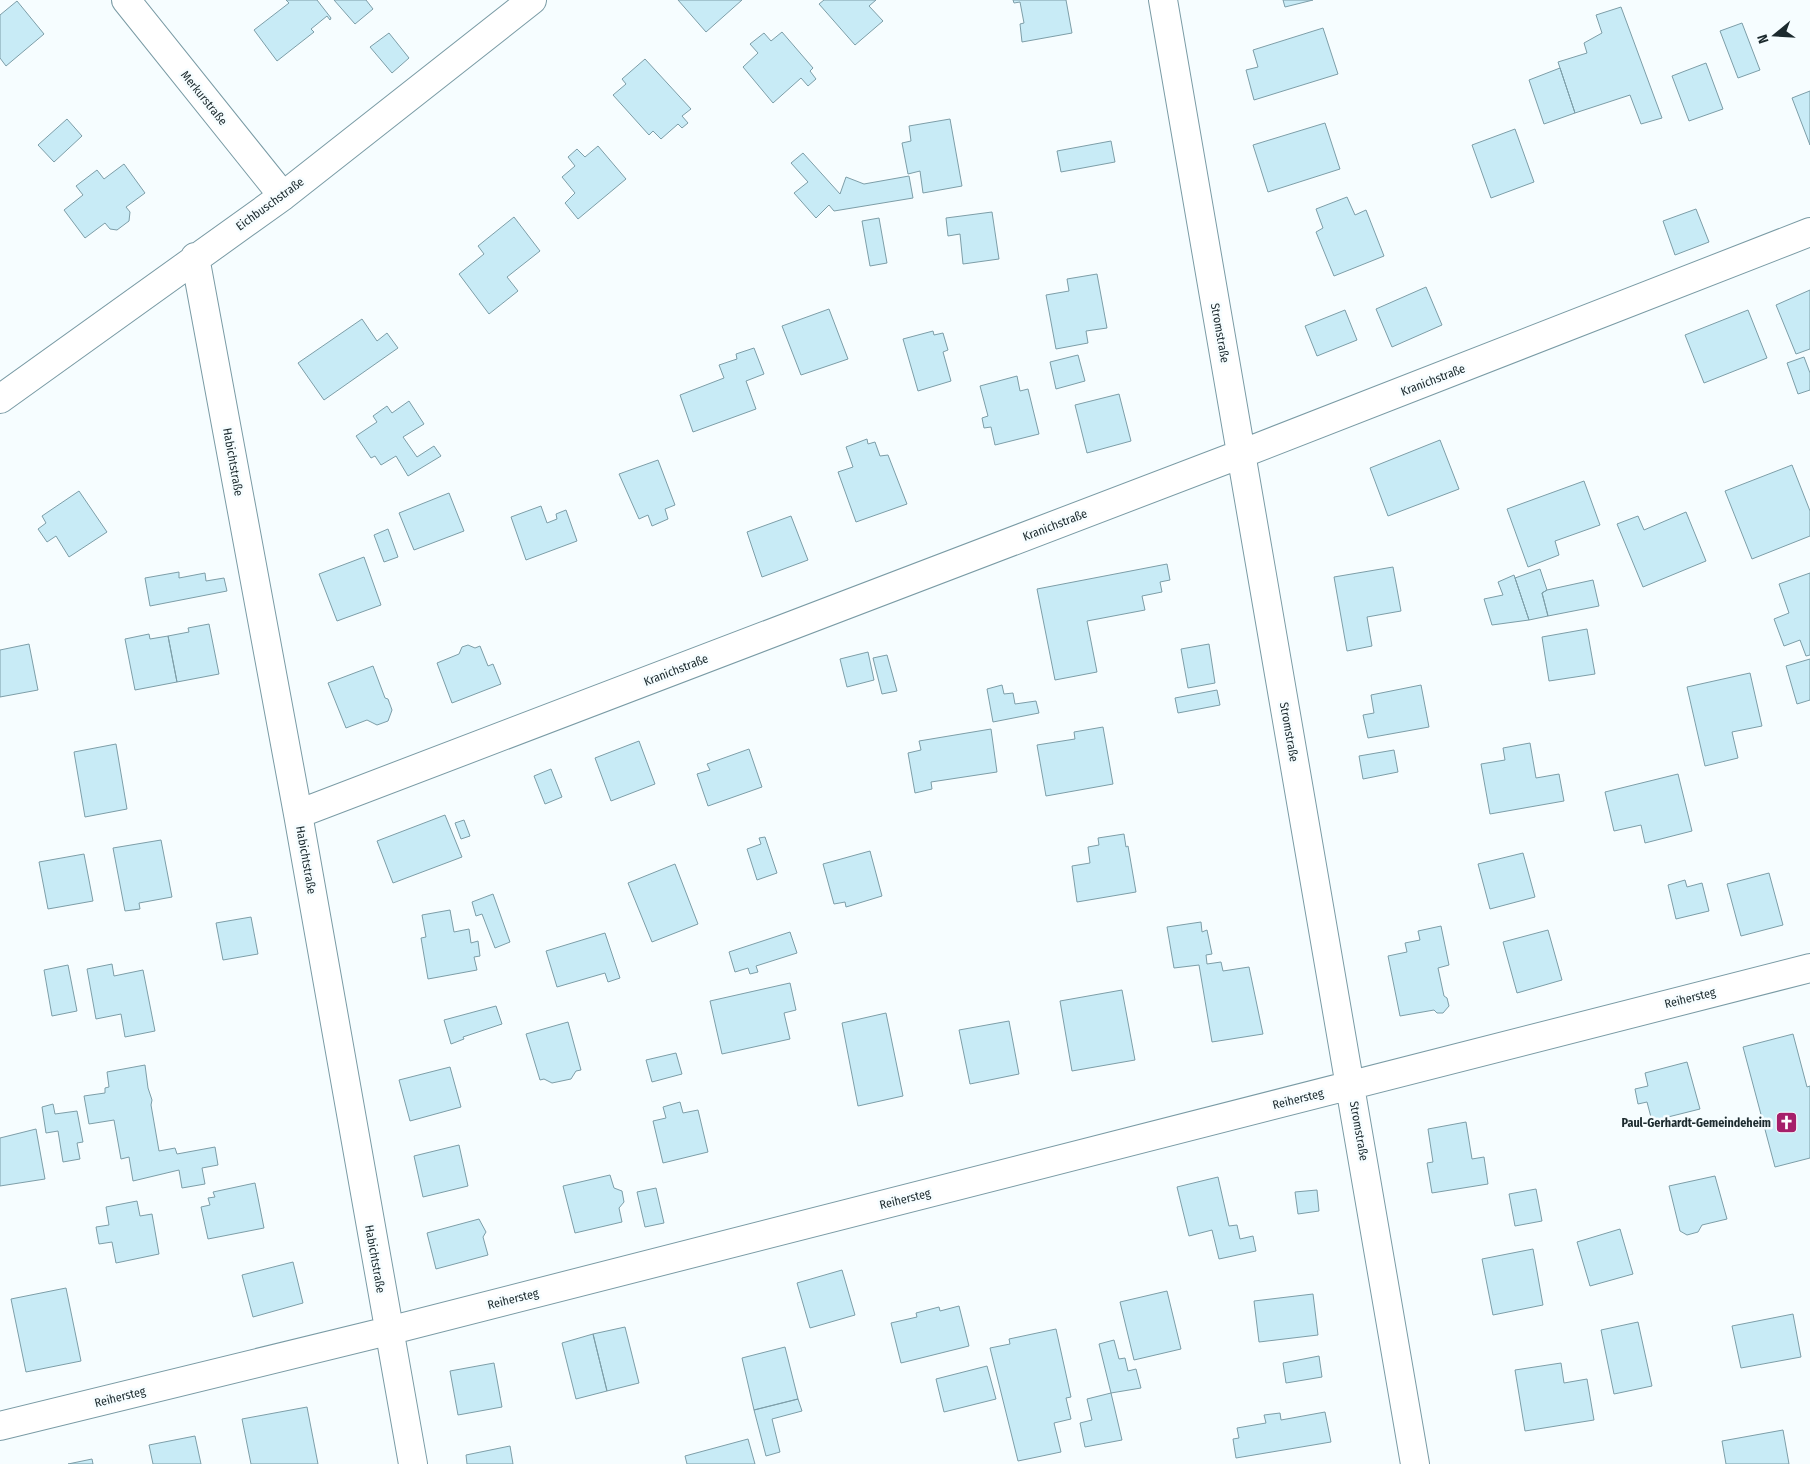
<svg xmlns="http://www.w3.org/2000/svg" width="1810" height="1464" font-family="'Fira Sans Condensed',sans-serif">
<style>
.building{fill:#c8ebf6;stroke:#7d9ea8}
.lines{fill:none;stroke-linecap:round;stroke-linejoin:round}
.minor-casing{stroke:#7a9ba5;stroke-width:30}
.minor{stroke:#fff;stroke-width:28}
.labels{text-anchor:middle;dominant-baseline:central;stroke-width:5;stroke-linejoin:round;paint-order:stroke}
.street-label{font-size:12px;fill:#1c2a2e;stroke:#f6fdff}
.poi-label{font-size:12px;font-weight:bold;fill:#1c2a2e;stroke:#f6fdff;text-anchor:end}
</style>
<rect width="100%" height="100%" fill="#f6fdff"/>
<!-- building -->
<path class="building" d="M286,0H317L331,18L330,20L327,16L311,29L314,32L277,61L254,30L289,3Z
M334,0H366L373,9L355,24Z
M678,0H742L706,32Z
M824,0H876L869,6L883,21L855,45L819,4Z
M1013,0H1066L1072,33L1022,42L1020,24L1024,23L1020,2L1014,3Z
M1283,0H1313L1285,7Z
M17,1L44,34L6,66L0,58V15Z
M1621,7L1662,118L1641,124L1630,95L1575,113L1558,62L1587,53L1584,43L1602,33L1596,15Z
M1742,23L1760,70L1738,78L1720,31Z
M1323,28L1338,74L1254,100L1246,70L1258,67L1253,50Z
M782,32L813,68L810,71L816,79L808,86L801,78L773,103L743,67L758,53L750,44L764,33L771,41Z
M389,33L409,58L392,73L370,47Z
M645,59L691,109L682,116L688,123L682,128L678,124L661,139L653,131L649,135L613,95L626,84L622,79Z
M1706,63L1723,109L1689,121L1672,76Z
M1560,68L1575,113L1544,124L1529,80Z
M1810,91V145L1792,98Z
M67,119L82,136L54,162L38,145Z
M950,119L962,186L923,193L920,171L908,174L902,143L911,141L909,126Z
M1325,123L1340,169L1268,192L1253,145Z
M1515,129L1534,182L1491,198L1472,145Z
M1111,141L1115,162L1061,172L1057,151Z
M598,146L626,179L578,219L565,203L575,193L562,177L575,166L568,157L577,149L585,157Z
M803,153L840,194L846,177L864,184L909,176L913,198L834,211L829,205L816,218L794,193L808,182L791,163Z
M124,164L145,193L126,207L130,212L129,221L117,230L110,229L105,223L85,238L64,210L83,195L76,186L97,170L104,179Z
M1347,197L1355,215L1366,210L1384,256L1334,276L1316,232L1323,228L1316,209Z
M1696,209L1709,242L1675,255L1663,221Z
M992,212L999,259L963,264L960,234L948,236L946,218Z
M514,217L540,251L507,277L518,291L489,314L459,274L484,254L478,246Z
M879,218L887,263L870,266L862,221Z
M1097,274L1107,328L1086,331L1088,343L1056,349L1046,295L1069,291L1067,279Z
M1426,287L1442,325L1392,347L1376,309Z
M1810,290V349L1796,354L1776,305Z
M829,309L848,359L801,375L782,326Z
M1345,310L1357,340L1317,356L1305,326Z
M1748,310L1767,358L1704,383L1685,335Z
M362,319L377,341L387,333L398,348L324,400L298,363Z
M933,331L934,335L943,333L948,350L943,352L951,381L918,391L903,339Z
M754,348L764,374L746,381L756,409L693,432L680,395L724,378L719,365L737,359L736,354Z
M1078,355L1085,381L1056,389L1050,362Z
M1804,357L1810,373V390L1798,394L1787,363Z
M1017,376L1020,391L1028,389L1039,434L995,445L991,427L984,428L982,418L988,416L980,386Z
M1119,394L1131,441L1087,453L1075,405Z
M409,401L424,424L403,437L417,457L434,446L441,456L408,476L396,456L381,465L375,456L371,458L356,436L377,422L373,416L387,406L392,413Z
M867,439L868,444L875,442L880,456L888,455L907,504L856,522L838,472L853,467L846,447Z
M1440,440L1459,489L1388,516L1370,468Z
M658,460L675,505L665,509L668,519L652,526L648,515L639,519L619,474Z
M1792,465L1810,511V536L1752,559L1725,491Z
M1584,481L1600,525L1555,541L1559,555L1528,567L1507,509Z
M79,491L107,532L69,557L56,536L47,542L38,529L46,523L42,516Z
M449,493L464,531L414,550L399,513Z
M541,506L547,523L557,519L556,514L566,510L577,541L526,560L511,517Z
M1686,512L1706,561L1643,587L1617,524L1638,516L1644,530Z
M791,516L808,560L762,577L747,532Z
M388,529L398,557L384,562L374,535Z
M364,557L381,605L337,621L319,574Z
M1167,564L1170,580L1160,582L1162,592L1142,596L1145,610L1087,621L1097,672L1055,680L1037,589Z
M1393,567L1401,611L1367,617L1372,646L1347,651L1334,577Z
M1540,569L1547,590L1542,593L1548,616L1529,620L1515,578Z
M179,572V578L205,573L206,581L224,578L227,591L150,606L145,578Z
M1810,573V655L1806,656L1800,640L1784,646L1774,619L1789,613L1779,584Z
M1514,575L1529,620L1492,625L1484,599L1503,595L1498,582Z
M1593,580L1599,606L1548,616L1542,593L1547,590Z
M209,624L219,674L177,682L168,636L189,632L188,628Z
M1587,629L1595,674L1549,681L1542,637Z
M149,634L150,639L168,636L177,682L135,690L125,639Z
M29,644L38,690L0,697V650Z
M1209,644L1215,683L1188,688L1181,649Z
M468,645L475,648L480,646L488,666L493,664L501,684L452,703L437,663L459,654L462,647Z
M868,652L874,680L847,687L840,659Z
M887,655L897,691L882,694L873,658Z
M1810,659V700L1797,704L1786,666Z
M373,666L385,698L388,699L392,710L388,721L377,725L367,720L346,728L328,683Z
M1750,673L1762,726L1732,732L1738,758L1705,766L1687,687Z
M1002,685L1004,694L1013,693L1015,704L1036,701L1039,713L993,722L987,689Z
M1421,685L1429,727L1368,738L1363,715L1374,713L1371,695Z
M1217,690L1220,705L1178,713L1175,698Z
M1103,727L1113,784L1046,796L1037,745L1075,739L1074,732Z
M991,729L997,772L931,782L932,789L915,793L908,753L921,750L919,741Z
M639,741L655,784L611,801L595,758Z
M1530,743L1536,778L1559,774L1564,801L1490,814L1481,764L1505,760L1503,748Z
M116,744L127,809L85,817L74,752Z
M749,749L762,787L708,806L697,774L710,770L707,764Z
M1394,750L1398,772L1363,779L1359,756Z
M551,769L562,797L545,804L534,776Z
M1678,774L1692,831L1645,843L1641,825L1614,831L1605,792Z
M445,815L462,857L393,883L377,841Z
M464,820L470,836L461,839L455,823Z
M1124,834L1126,847L1128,846L1136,892L1077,902L1072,866L1090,863L1088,847L1099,845L1098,838Z
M765,837L777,873L757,880L747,849L761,844L759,838Z
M161,840L172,897L139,903L140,909L125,911L113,848Z
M870,851L882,896L846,907L845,902L834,904L823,864Z
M1523,853L1535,897L1490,909L1478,864Z
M84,854L93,901L48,909L39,862Z
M675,864L698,924L652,942L628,883Z
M1769,873L1783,925L1741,936L1727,884Z
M1685,880L1687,887L1702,883L1709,911L1676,919L1668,885Z
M493,894L510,942L495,948L482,914L476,916L472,902Z
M450,910L454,932L469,929L471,943L478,941L480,956L474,957L477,970L428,979L421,938L426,937L422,915Z
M251,917L258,954L223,960L216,923Z
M1201,922L1202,932L1207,930L1212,954L1206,955L1207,964L1221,962L1223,971L1249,967L1263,1034L1212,1042L1199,965L1174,968L1167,927Z
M1441,926L1449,965L1438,968L1444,996L1447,998L1449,1006L1443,1013H1437L1434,1010L1400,1016L1388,956L1407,952L1405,943L1420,940L1418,931Z
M1548,930L1562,980L1517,993L1503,942Z
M790,932L797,953L756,966L758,972L750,974L748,968L735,972L729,952Z
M605,933L620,978L608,982L605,973L557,987L546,951Z
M112,964L114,976L143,970L155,1031L125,1037L121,1014L96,1019L87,969Z
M68,965L77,1011L52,1016L44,970Z
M790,983L796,1010L784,1013L790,1039L722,1054L710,1001Z
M1122,990L1135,1060L1072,1071L1060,1001Z
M496,1006L502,1024L463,1037L464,1039L451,1044L444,1020Z
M886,1013L903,1096L858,1106L842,1023Z
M1009,1021L1019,1074L970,1084L959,1030Z
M568,1022L581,1070L576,1071L571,1079L552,1083L544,1079L540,1080L526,1034Z
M1793,1034L1807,1087L1810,1086V1158L1775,1167L1743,1047Z
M676,1053L682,1074L652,1082L646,1060Z
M1687,1062L1700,1109L1652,1121L1647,1102L1638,1104L1635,1089L1648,1086L1645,1073Z
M145,1065L148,1088L152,1100L151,1105L159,1151L175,1148L177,1154L215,1147L218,1165L202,1168L205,1184L182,1188L179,1170L133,1181L129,1157L121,1159L114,1120L89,1124L84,1096L105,1093V1088L109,1087L107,1072Z
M450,1067L461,1107L410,1121L399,1080Z
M680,1102L683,1113L698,1110L708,1152L663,1163L653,1121L666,1118L663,1107Z
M53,1104L55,1114L77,1111L83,1142L77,1143L80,1159L63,1162L58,1131L46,1133L42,1107Z
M1466,1122L1472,1159L1484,1157L1488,1184L1432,1193L1427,1163L1433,1162L1428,1129Z
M36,1129L45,1179L0,1186V1138Z
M459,1145L468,1186L423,1197L414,1156Z
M610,1175L614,1188L622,1191L624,1202L619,1208L622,1222L575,1233L563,1186Z
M1715,1176L1727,1219L1702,1225L1698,1232L1687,1235L1680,1231L1669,1186Z
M1218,1177L1229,1226L1237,1225L1240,1239L1253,1236L1256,1251L1219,1259L1212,1230L1189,1236L1177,1187Z
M255,1183L264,1228L208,1239L201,1207L210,1205L208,1198L215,1197L213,1192Z
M656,1188L664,1223L645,1227L637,1192Z
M1536,1189L1542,1221L1515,1226L1509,1194Z
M1317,1190L1319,1211L1298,1214L1295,1192Z
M137,1201L140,1216L152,1214L159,1254L116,1263L112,1242L99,1244L96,1227L109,1225L106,1207Z
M479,1219L486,1232L483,1237L488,1255L436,1269L427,1233Z
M1620,1229L1633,1274L1590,1286L1577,1242Z
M1533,1249L1543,1305L1493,1315L1482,1259Z
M293,1262L303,1303L253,1317L242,1275Z
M842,1270L855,1315L810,1328L797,1283Z
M66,1288L81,1361L26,1372L11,1299Z
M1167,1291L1181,1349L1134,1360L1120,1302Z
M1313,1294L1318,1335L1259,1342L1254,1301Z
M959,1306L969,1346L901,1363L891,1323L917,1317L916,1313L939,1307L940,1311Z
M1793,1314L1801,1357L1741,1368L1732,1326Z
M1638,1322L1652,1386L1614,1394L1601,1330Z
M625,1327L639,1383L607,1391L593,1334Z
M1056,1329L1071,1397L1066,1398L1071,1419L1054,1423L1061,1452L1018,1461L990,1348L1010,1344L1009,1339Z
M593,1334L607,1391L576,1399L562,1343Z
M1114,1340L1119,1359L1125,1358L1128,1371L1136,1369L1141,1388L1111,1393L1099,1344Z
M785,1347L798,1399L754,1410L742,1358Z
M1319,1356L1322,1377L1286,1383L1283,1363Z
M494,1363L502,1407L458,1415L450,1371Z
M1561,1363L1564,1383L1587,1379L1594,1420L1525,1431L1515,1370Z
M987,1366L996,1399L944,1412L936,1379Z
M1111,1393L1122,1440L1085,1447L1080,1423L1092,1420L1087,1399Z
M798,1399L802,1411L772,1419L780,1452L766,1456L754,1410Z
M307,1407L318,1464H251L242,1419Z
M1325,1412L1331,1442L1236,1458L1233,1439L1239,1438L1237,1428L1266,1423L1264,1415L1280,1413L1281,1420Z
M1783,1430L1789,1464H1726L1722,1441Z
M195,1436L201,1464H153L149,1445Z
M748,1439L755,1464H687L685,1456Z
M510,1446L513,1464H467L466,1455Z
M92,1459L93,1464H68Z"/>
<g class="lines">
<defs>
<path id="minor" d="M126,0L283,196
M1163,0L1415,1464
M195,257L298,814L413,1464
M0,399L283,196L532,0
M298,814L1241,454L1810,232
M0,1426L388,1331L1810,968"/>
</defs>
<!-- minor casing -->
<use href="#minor" class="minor-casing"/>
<!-- minor -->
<use href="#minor" class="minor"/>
</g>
<!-- icons -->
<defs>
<symbol id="church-square" viewBox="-11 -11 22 22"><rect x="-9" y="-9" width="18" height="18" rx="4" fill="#a61f6a" stroke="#f6fdff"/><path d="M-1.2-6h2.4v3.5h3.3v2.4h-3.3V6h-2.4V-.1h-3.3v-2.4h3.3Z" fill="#fff"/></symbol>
</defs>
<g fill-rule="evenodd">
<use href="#church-square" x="1774" y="1110" width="25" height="25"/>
</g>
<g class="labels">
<!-- street labels -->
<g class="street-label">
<text transform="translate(204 98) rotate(51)">Merkurstraße</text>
<text transform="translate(270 204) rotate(-36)">Eichbuschstraße</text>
<text transform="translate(1220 333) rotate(80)">Stromstraße</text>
<text transform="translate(1433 380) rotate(-21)">Kranichstraße</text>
<text transform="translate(233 462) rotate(80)">Habichtstraße</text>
<text transform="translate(1055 525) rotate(-21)">Kranichstraße</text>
<text transform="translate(676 670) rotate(-21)">Kranichstraße</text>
<text transform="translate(1289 732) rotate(80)">Stromstraße</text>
<text transform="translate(306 860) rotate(80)">Habichtstraße</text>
<text transform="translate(1690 998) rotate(-14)">Reihersteg</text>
<text transform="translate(1298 1099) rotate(-14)">Reihersteg</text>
<text transform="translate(1359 1131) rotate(80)">Stromstraße</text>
<text transform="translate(905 1199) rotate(-14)">Reihersteg</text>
<text transform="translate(375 1259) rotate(80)">Habichtstraße</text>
<text transform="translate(513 1299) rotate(-14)">Reihersteg</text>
<text transform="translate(120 1397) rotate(-14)">Reihersteg</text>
</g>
<!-- poi labels -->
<g class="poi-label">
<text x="1771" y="1123">Paul-Gerhardt-Gemeindeheim</text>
</g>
</g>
<!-- north arrow -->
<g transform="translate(1775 35) rotate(252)" stroke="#f6fdff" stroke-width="4" paint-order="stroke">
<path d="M0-4L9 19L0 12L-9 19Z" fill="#1c2a2e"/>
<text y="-8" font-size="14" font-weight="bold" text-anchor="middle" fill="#1c2a2e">N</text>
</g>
</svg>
